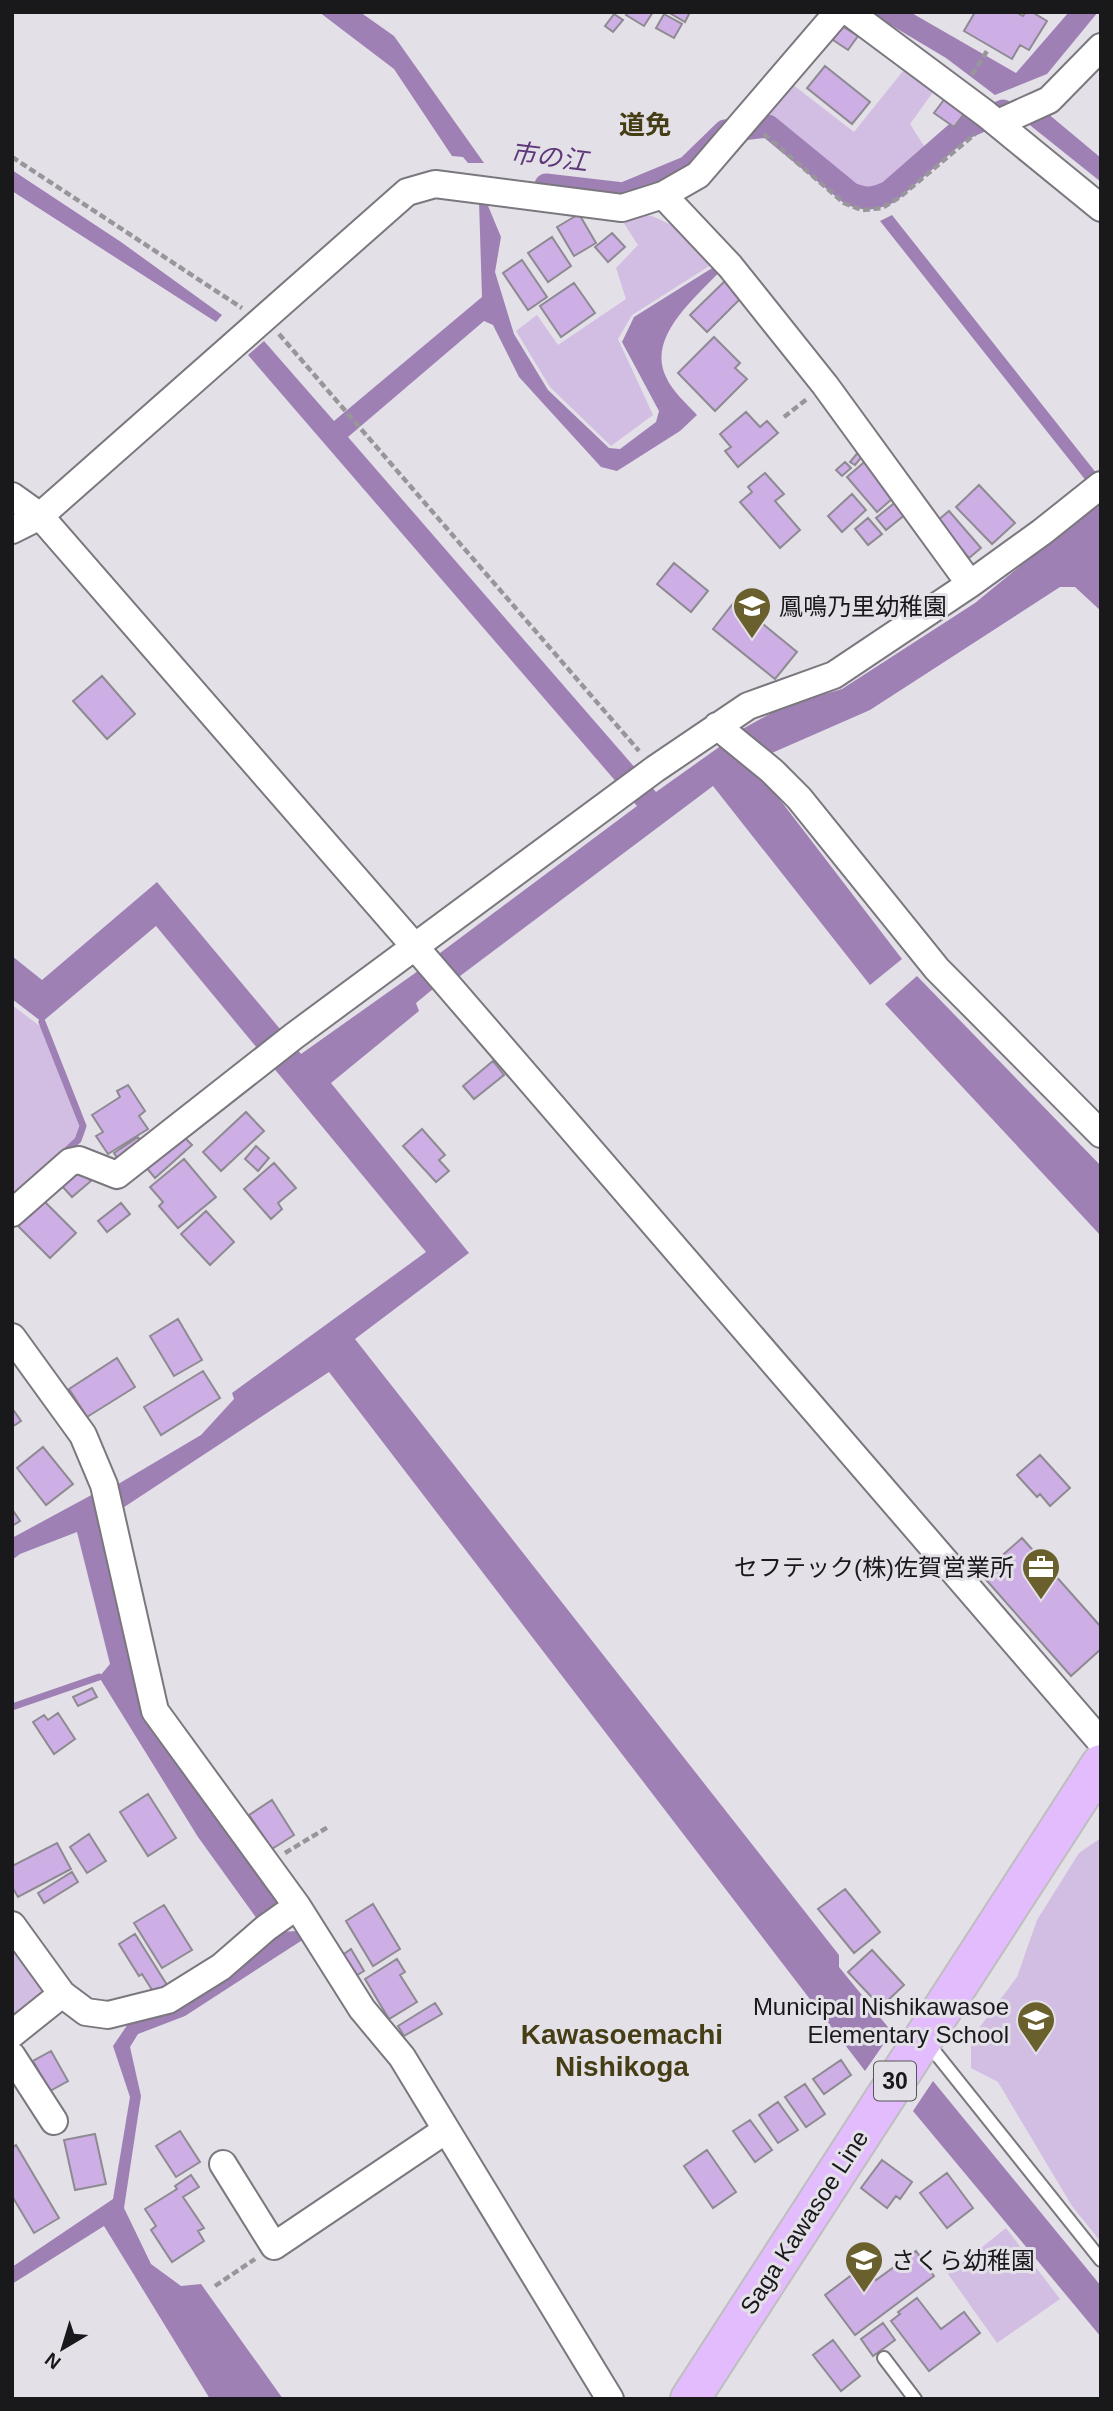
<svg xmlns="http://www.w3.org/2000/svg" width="1113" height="2411" font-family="Helvetica,'Noto Sans JP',sans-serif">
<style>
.green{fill:#d2bde3}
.water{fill:#9e80b4}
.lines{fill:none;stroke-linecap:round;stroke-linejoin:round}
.stream{stroke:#9e80b4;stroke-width:7}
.canal{stroke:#9e80b4;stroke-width:23}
.building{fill:#cdaee5;stroke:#8e8a92;stroke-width:2}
.service-casing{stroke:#7b777e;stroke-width:16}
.minor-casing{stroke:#7b777e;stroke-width:30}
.primary-casing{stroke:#bfbebf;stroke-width:42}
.path{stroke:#98959b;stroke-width:4.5;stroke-dasharray:7 3.5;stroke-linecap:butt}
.service{stroke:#fff;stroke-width:12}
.minor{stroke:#fff;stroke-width:26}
.primary{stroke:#e3bcfe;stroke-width:38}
.labels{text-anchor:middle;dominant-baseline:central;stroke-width:6;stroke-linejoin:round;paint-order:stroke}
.shield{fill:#e4e0e8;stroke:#565458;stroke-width:2}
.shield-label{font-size:23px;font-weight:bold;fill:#19181b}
.poi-label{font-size:24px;fill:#19181b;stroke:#e4e0e8;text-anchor:start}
.street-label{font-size:24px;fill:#19181b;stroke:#e4e0e8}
.neighbourhood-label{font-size:26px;font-weight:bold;fill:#453e15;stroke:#e4e0e8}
.water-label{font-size:26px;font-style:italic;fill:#5f3879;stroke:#e4e0e8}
.quarter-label{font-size:28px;font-weight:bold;fill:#453e15;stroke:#e4e0e8}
</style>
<rect width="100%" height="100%" fill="#e4e0e8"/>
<!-- green -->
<path class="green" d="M907,66L936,88L910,124L926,149L876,191H857L762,114L788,81L854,132Z
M616,211L652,216L682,230L714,263L632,315L618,339L653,415L611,446L550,387L516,331L537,315L558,345L626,299L616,268L638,245Z
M12,1005L41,1027L79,1126L71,1150L12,1203Z
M1101,1838V2242L1072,2206L998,2082L971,2068V2039L1017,1977L1037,1920L1079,1853Z
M12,1946L46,1993L12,2022Z
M1006,2228L1060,2299L997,2343L948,2274Z"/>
<!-- water -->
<path class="water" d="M319,12H360L394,36L484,163H468L463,157L452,156L394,69Z
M869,12H910L1016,73L1069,12H1098L1047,74L995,95L946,58Z
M1046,112L1101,158V182L1026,122Z
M12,170L121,242L222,315L216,322L12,191Z
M479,201H486L501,237L495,272L514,334L548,390L609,448L620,449L656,422L659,411L622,342L634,317L717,265L722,269C697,297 646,336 666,377C672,391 687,404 697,415L680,431L617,471L601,467L519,377L493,325L484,321L348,437L656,792L722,745L761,775L902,959L870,985L713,786L456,979L436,956L637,806L248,355L264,341L334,421L482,297Z
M892,215L1097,474L1087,482L880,221Z
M1101,500V611L1075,587H1060L870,710L765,756L737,732L786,705L842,689L975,603Z
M157,882L301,1054L418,971L433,989L416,1003L419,1011L331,1083L469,1253L355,1339L839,1955V1967L892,2032L865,2071L329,1372L103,1521L148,1722L281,1905L260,1923L198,1837L99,1677L110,1664L77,1532L20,1554L12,1560V1538L97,1492L98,1496L201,1435L234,1399L232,1393L426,1252L156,926L42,1022L12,999V956L42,980Z
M917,976L1101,1166V1236L885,1004Z
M298,1931L304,1939L185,2016L138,2034L130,2047L141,2096L124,2208L151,2264L181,2286L201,2284L283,2399H210L104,2226L12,2284V2267L113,2199L130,2097L113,2046L128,2024L175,2007L277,1932Z
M933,2081L1101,2286V2337L913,2111Z"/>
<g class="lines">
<!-- stream -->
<path class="stream" d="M42,1022L83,1126L78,1140L62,1155
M12,1707L99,1677"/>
<!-- canal -->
<path class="canal" d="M546,185L623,194L688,167L725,131L768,126L851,194C866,200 874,199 889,192L960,130L1003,111"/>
</g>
<!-- building -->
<path class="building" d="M628,12H653L644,26L626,15Z
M668,12H690L685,22Z
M975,12H1016L1023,16L1026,12H1032L1047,21L1029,50L1020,45L1012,59L964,31Z
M614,14L623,20L613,32L605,26Z
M664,14L682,24L674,38L656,28Z
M842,26L858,36L848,50L833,40Z
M825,66L870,102L852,124L807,88Z
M946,97L966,111L954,127L934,113Z
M579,214L596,243L574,256L557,227Z
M612,233L625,247L608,262L595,247Z
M552,237L571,266L548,282L528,253Z
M522,260L547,297L528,310L503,273Z
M725,281L741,298L707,332L690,315Z
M574,283L595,313L561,337L540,306Z
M714,337L740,363L735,368L747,379L715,411L678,373Z
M746,412L760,427L767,421L778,433L738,467L725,451L731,447L720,434Z
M860,450L864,454L855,465L850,462Z
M869,458L900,492L877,512L847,477Z
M845,462L851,468L842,476L836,470Z
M765,473L784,494L775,501L800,530L780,548L740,502L752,492L748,487Z
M979,485L1015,523L992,544L956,507Z
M852,494L866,510L842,532L828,516Z
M897,501L907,513L886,530L876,518Z
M949,511L981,548L969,558L937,521Z
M868,518L882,534L868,545L855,529Z
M674,563L708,591L691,612L657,584Z
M735,601L797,652L775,679L713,629Z
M102,676L135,714L107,739L73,701Z
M493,1061L504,1075L474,1099L463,1086Z
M128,1085L145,1111L139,1116L148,1129L108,1154L96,1136L103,1132L92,1115L120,1097L117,1091Z
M246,1112L264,1131L221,1171L203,1152Z
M422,1129L445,1155L439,1160L449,1171L436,1182L403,1146Z
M181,1134L192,1145L155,1178L145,1166Z
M138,1137L145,1148L121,1164L114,1153Z
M256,1146L269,1158L258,1171L245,1159Z
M184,1159L216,1197L178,1228L159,1206L163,1202L150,1187Z
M274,1163L296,1188L278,1203L282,1209L271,1219L244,1189Z
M81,1170L91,1181L72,1197L62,1186Z
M44,1201L76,1233L50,1258L18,1226Z
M121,1203L130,1214L107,1232L98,1221Z
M206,1211L234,1242L210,1265L181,1234Z
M178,1319L202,1360L174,1376L150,1336Z
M117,1358L135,1387L87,1417L69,1389Z
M203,1371L220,1398L161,1435L144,1407Z
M12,1408L21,1421L12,1427Z
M43,1447L73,1484L46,1505L17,1468Z
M1040,1455L1070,1488L1050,1506L1040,1494L1037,1497L1017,1475Z
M12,1509L20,1521L12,1526Z
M1022,1538L1101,1627V1649L1071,1676L981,1574Z
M92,1688L97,1697L78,1706L73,1697Z
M58,1713L75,1739L54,1754L33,1722L44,1715L48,1720Z
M148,1794L176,1838L148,1856L120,1812Z
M272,1800L294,1835L272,1849L249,1815Z
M89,1834L106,1861L87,1873L70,1847Z
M57,1843L71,1869L18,1897L12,1887V1866Z
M72,1872L78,1882L44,1903L38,1893Z
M845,1889L880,1932L854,1953L818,1909Z
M373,1904L400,1949L373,1966L346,1921Z
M164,1905L192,1950L162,1968L134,1923Z
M135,1934L167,1985L154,1993L142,1974L139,1976L119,1944Z
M351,1949L364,1971L354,1977L341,1956Z
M872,1950L904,1985L881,2007L848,1972Z
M397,1959L405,1972L400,1975L417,2002L389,2019L365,1979Z
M435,2003L442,2014L404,2036L398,2026Z
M51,2051L68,2081L50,2091L33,2061Z
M841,2060L851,2075L824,2094L813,2079Z
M805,2084L825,2114L806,2127L785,2097Z
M778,2102L798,2130L778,2143L759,2115Z
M750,2120L772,2150L755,2162L733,2131Z
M180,2131L200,2162L176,2177L156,2146Z
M95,2134L106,2184L75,2190L64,2140Z
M16,2145L59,2218L34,2233L12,2196V2148Z
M707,2150L736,2192L713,2208L684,2166Z
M882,2160L912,2182L900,2199L896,2196L887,2208L861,2188Z
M947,2173L973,2208L947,2228L920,2193Z
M191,2175L199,2187L183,2197L204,2228L198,2231L204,2241L172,2262L151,2230L156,2226L145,2209L177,2189L175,2186Z
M916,2251L934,2276L855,2335L825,2295L865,2265L876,2280Z
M917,2298L941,2329L964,2312L980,2333L929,2371L891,2321L900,2314L898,2312Z
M883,2323L895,2340L873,2356L861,2339Z
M833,2340L860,2376L841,2391L813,2355Z"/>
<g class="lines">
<defs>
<path id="service" d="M926,2041L1101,2260
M884,2358L915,2399"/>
<path id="minor" d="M849,12L986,114L1101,208
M998,123L1049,100L1101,47
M663,195L730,266L825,385L970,584
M12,496L40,516L416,948L1101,1742
M12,530L40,516L407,192L435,184L622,208L663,195L698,175L838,12
M717,726L772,771L799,798L937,969L1101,1134
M12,1213L70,1162L79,1160L117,1175L294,1036L655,769L748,706L834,675L970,584L1042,532L1101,485
M12,1337L83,1435L104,1485L155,1711L297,1906L362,2009L402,2057L610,2399
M12,1925L62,1994L86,2012L108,2015L168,2000L221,1967L266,1928L297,1906
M12,2034L62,1994
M12,2056L54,2121
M223,2164L274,2246L446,2130"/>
<path id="primary" d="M690,2399L1101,1764"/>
</defs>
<!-- service casing -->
<use href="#service" class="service-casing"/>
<!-- minor casing -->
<use href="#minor" class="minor-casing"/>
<!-- primary casing -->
<use href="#primary" class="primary-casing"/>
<!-- path -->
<path class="path" d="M972,75L987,51
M764,134L844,203L862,210L882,208L900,197L975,134
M12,157L242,308
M279,334L639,751
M784,417L807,399
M285,1853L328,1827
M215,2286L255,2259"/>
<!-- service -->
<use href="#service" class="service"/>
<!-- minor -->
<use href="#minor" class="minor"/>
<!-- primary -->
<use href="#primary" class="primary"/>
</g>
<!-- icons -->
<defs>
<symbol id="school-pin" viewBox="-11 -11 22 30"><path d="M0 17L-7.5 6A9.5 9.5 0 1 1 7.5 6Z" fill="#69602d" stroke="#e4e0e8"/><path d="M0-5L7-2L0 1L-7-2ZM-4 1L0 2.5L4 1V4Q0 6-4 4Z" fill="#fff"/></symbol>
<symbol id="office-pin" viewBox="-11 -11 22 30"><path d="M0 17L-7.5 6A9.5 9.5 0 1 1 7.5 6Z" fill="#69602d" stroke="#e4e0e8"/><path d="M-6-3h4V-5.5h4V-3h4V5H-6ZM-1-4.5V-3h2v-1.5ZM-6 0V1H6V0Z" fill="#fff"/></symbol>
</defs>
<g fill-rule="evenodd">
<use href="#school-pin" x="730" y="584" width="44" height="60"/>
<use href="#office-pin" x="1019" y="1545" width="44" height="60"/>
<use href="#school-pin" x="1014" y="1998" width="44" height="60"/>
<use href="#school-pin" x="842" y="2238" width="44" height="60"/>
</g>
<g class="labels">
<!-- shield labels -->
<rect class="shield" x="874" y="2061.5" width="42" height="39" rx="5"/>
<g class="shield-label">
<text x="895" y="2081">30</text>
</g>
<!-- poi labels -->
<g class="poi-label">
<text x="779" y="606">鳳鳴乃里幼稚園</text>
<text x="1014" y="1567" text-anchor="end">セフテック(株)佐賀営業所</text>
<text x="1009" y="2006" text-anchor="end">Municipal Nishikawasoe<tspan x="1009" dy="28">Elementary School</tspan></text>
<text x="891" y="2260">さくら幼稚園</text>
</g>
<!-- street labels -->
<g class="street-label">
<text transform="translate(804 2222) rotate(-57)">Saga Kawasoe Line</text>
</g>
<!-- neighbourhood labels -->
<g class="neighbourhood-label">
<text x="645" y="125">道免</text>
</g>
<!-- water labels -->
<g class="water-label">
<text transform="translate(549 157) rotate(7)">市の江</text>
</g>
<!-- quarter labels -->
<g class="quarter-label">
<text x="622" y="2034">Kawasoemachi<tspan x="622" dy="32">Nishikoga</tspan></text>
</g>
</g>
<!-- border -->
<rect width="1113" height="2411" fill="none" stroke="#19181b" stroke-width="28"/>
<!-- north arrow -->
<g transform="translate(63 2348) rotate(218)" stroke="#e4e0e8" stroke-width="5" paint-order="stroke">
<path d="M0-5L12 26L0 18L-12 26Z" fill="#19181b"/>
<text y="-10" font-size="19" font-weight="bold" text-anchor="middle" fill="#19181b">N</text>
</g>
</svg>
